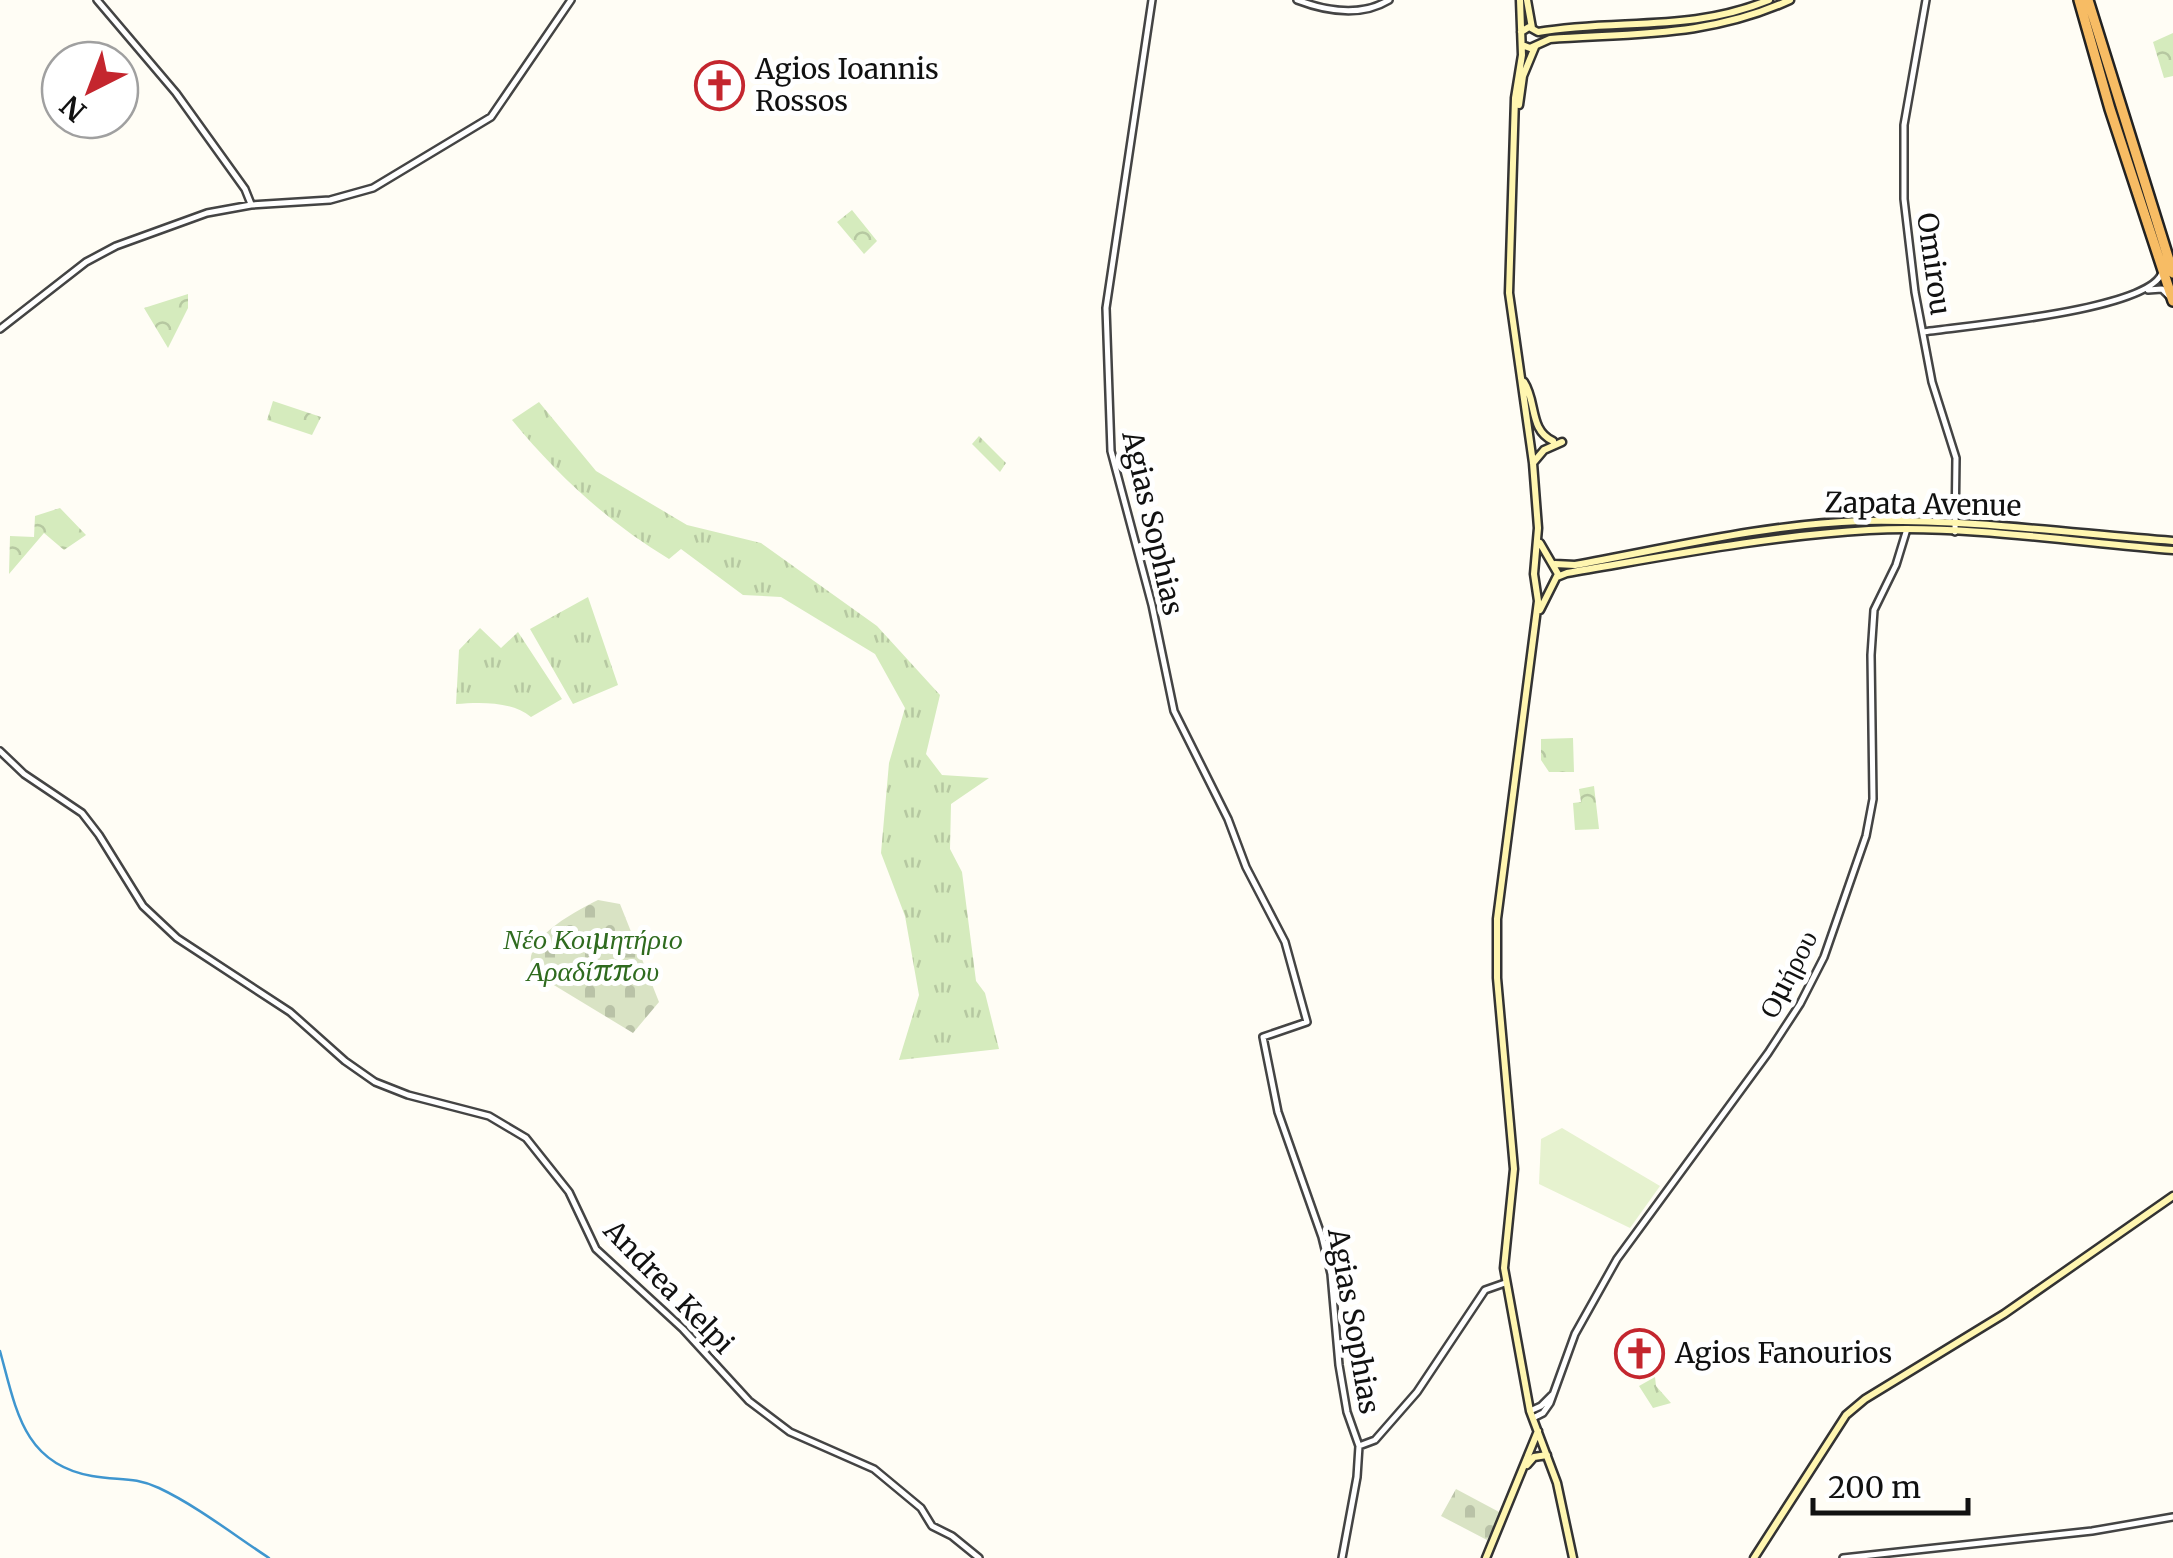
<svg xmlns="http://www.w3.org/2000/svg" width="2173" height="1558" font-family="Merriweather,serif">
<style>
.grass{fill:url(#grass-tufts)}
.cemetery{fill:url(#cemetery-stones)}
.park{fill:url(#park-crowns)}
.pitch{fill:#e6f2cf}
.lines{fill:none;stroke-linecap:round;stroke-linejoin:round}
.stream{stroke:#3f96cf;stroke-width:2.5}
.tertiary-casing{stroke:#444;stroke-width:10}
.secondary-casing{stroke:#333;stroke-width:11}
.trunk-casing{stroke:#222;stroke-width:14}
.tertiary{stroke:#fff;stroke-width:5}
.secondary{stroke:#fff6b0;stroke-width:6}
.trunk{stroke:#f7bc64;stroke-width:9}
.labels{text-anchor:middle;dominant-baseline:central;stroke-width:10;stroke-linejoin:round;paint-order:stroke}
.poi-label{font-size:28px;fill:#111;stroke:#fff;text-anchor:start}
.street-label{font-size:28px;fill:#111;stroke:#fff}
.park-label{font-size:28px;font-style:italic;fill:#2f6b1f;stroke:#fff}
</style>
<defs>
<pattern id="grass-tufts" width="24" height="20" patternUnits="userSpaceOnUse" patternTransform="scale(2.5)"><rect width="24" height="20" fill="#d5ebbd"/><path d="M3 7l-1-3M5 7V3M7 7l1-3M15 17l-1-3M17 17v-4M19 17l1-3" fill="none" stroke="#b6c8a1"/></pattern>
<pattern id="cemetery-stones" width="16" height="16" patternUnits="userSpaceOnUse" patternTransform="scale(2.5)"><rect width="16" height="16" fill="#d9e3c4"/><path d="M2 7V4a2 2 0 0 1 4 0v3zM10 15v-3a2 2 0 0 1 4 0v3z" fill="#b9c2a7"/></pattern>
<pattern id="park-crowns" width="20" height="18" patternUnits="userSpaceOnUse" patternTransform="scale(2.5)"><rect width="20" height="18" fill="#d5ebbd"/><path d="M2 6a3 3 0 1 1 6 0M12 15a3 3 0 1 1 6 0" fill="none" stroke="#b6c8a1"/></pattern>
</defs>
<rect width="100%" height="100%" fill="#fffdf5"/>
<!-- grass -->
<path class="grass" d="M539,402L596,471L687,525L761,543L877,626L940,695L926,754L942,775L989,778L951,804L950,849L962,872L976,981L985,993L999,1049L899,1060L919,995L905,916L881,853L889,763L905,708L875,654L781,597L743,595L681,549L669,559C609,523 557,475 512,420Z
M588,597L618,685L573,704L530,629Z
M480,628L501,648L518,632L562,699L531,717C512,701 480,702 456,704L459,650Z
M1655,1377L1656,1386L1671,1403L1653,1408L1639,1386Z"/>
<!-- cemetery -->
<path class="cemetery" d="M598,900L620,904L659,1002L633,1033L534,973C516,942 574,912 598,900Z
M1456,1489L1501,1513L1487,1540L1441,1516Z"/>
<!-- park -->
<path class="park" d="M2173,33V76L2164,78L2153,42Z
M852,210L877,241L864,254L837,222Z
M188,294V308L168,348L144,308Z
M273,401L321,417L312,435L267,420Z
M979,436L1006,463L1000,472L972,444Z
M60,508L86,535L64,550L44,533L9,574L10,536L34,537L35,516Z
M1573,738L1574,772H1549L1541,760V739Z
M1594,786L1599,829L1575,830L1573,803L1581,802L1579,789Z"/>
<!-- pitch -->
<path class="pitch" d="M1562,1128L1660,1186L1630,1228L1539,1184L1541,1139Z"/>
<g class="lines">
<!-- stream -->
<path class="stream" d="M0,1351C16,1409 23,1464 92,1476C118,1481 133,1476 159,1488C197,1506 234,1535 269,1558"/>
<defs>
<path id="tertiary" d="M97,0L176,93L245,189L251,204
M1152,0L1106,308L1111,451L1152,605L1174,711L1228,819L1246,867L1285,942L1307,1022L1263,1037L1278,1112L1322,1237L1331,1274L1339,1365L1347,1412L1359,1446L1357,1477L1342,1558
M1297,0C1326,11 1361,17 1389,0
M1926,0L1904,125V199L1915,292L1932,382L1956,458L1955,532
M2148,290L2162,289L2169,296
M0,329L86,262L116,246L207,213L251,205L330,200L373,188L491,117L571,0
M1923,332C1963,326 2153,310 2162,272
M0,751L24,774L82,813L99,835L143,906L177,938L290,1012L345,1061L375,1082L408,1095L489,1116L526,1138L569,1192L596,1249L683,1329L749,1401L790,1432L874,1469L921,1508L932,1526L952,1536L979,1558
M1530,1411L1541,1406L1552,1395
M1533,1418L1543,1413L1550,1403L1575,1334L1617,1259L1768,1053L1800,1004L1824,957L1866,836L1873,799L1871,655L1874,610L1896,565L1907,529
M1359,1446L1375,1440L1417,1392L1485,1290L1505,1283
M1843,1558L2092,1531L2173,1517"/>
<path id="secondary" d="M1520,0L1522,55L1515,98L1509,293L1533,463L1538,528L1534,574L1538,601L1497,919V978L1514,1169L1504,1268L1530,1411L1557,1483L1573,1558
M1527,0L1532,28
M1521,32L1529,27L1538,32C1619,18 1688,33 1769,0
M1522,45L1530,48L1550,39C1636,33 1709,37 1790,0
M1519,105L1523,76L1535,47
M1524,382C1537,402 1529,430 1553,441
M1533,463L1544,450L1562,442
M1555,564L1575,565C1669,548 1765,524 1861,521C1966,519 2069,533 2173,541
M1557,577L1567,573C1667,556 1767,536 1869,530C1970,525 2073,542 2173,550
M1540,610L1558,574L1540,543
M1527,1465L1534,1457L1547,1455
M1486,1558L1538,1431
M1754,1558L1846,1415L1865,1399L2004,1314L2173,1196"/>
<path id="trunk" d="M2079,0L2110,109L2173,301
M2088,0L2173,273"/>
</defs>
<!-- tertiary casing -->
<use href="#tertiary" class="tertiary-casing"/>
<!-- secondary casing -->
<use href="#secondary" class="secondary-casing"/>
<!-- trunk casing -->
<use href="#trunk" class="trunk-casing"/>
<!-- tertiary -->
<use href="#tertiary" class="tertiary"/>
<!-- secondary -->
<use href="#secondary" class="secondary"/>
<!-- trunk -->
<use href="#trunk" class="trunk"/>
</g>
<!-- icons -->
<defs>
<symbol id="church-ring" viewBox="-11 -11 22 22"><circle r="9.5" fill="#fff" stroke="#c4262e" stroke-width="1.5"/><path d="M-1.2-6h2.4v3.5h3.3v2.4h-3.3V6h-2.4V-.1h-3.3v-2.4h3.3Z" fill="#c4262e"/></symbol>
</defs>
<g fill-rule="evenodd">
<use href="#church-ring" x="692" y="58" width="55" height="55"/>
<use href="#church-ring" x="1612" y="1326" width="55" height="55"/>
</g>
<g class="labels">
<!-- poi labels -->
<g class="poi-label">
<text x="755" y="69">Agios Ioannis<tspan x="755" dy="32">Rossos</tspan></text>
<text x="1675" y="1353">Agios Fanourios</text>
</g>
<!-- street labels -->
<g class="street-label">
<text transform="translate(1934 264) rotate(82)">Omirou</text>
<text transform="translate(1923 504) rotate(1)">Zapata Avenue</text>
<text transform="translate(1153 523) rotate(77)">Agias Sophias</text>
<text transform="translate(1788 974) rotate(-63)">Ομήρου</text>
<text transform="translate(669 1287) rotate(46)">Andrea Kelpi</text>
<text transform="translate(1354 1321) rotate(80)">Agias Sophias</text>
</g>
<!-- park labels -->
<g class="park-label">
<text x="593" y="939">Νέο Κοιμητήριο<tspan x="593" dy="32">Αραδίππου</tspan></text>
</g>
</g>
<!-- north arrow -->
<g transform="translate(90 90) rotate(222)"><circle r="48" fill="#ffffff" stroke="#a0a0a0" stroke-width="2.5"/>
<path d="M0-8L18 38L0 25L-18 38Z" fill="#c4262e"/>
<text y="-15" font-size="28" font-weight="bold" text-anchor="middle" fill="#111111">N</text>
</g>
<!-- scale -->
<path d="M1813 1498v15h155v-15" fill="none" stroke="#111111" stroke-width="5"/>
<text x="1828" y="1498" font-size="30" fill="#111111" stroke="#ffffff" stroke-width="8" paint-order="stroke">200 m</text>
</svg>
